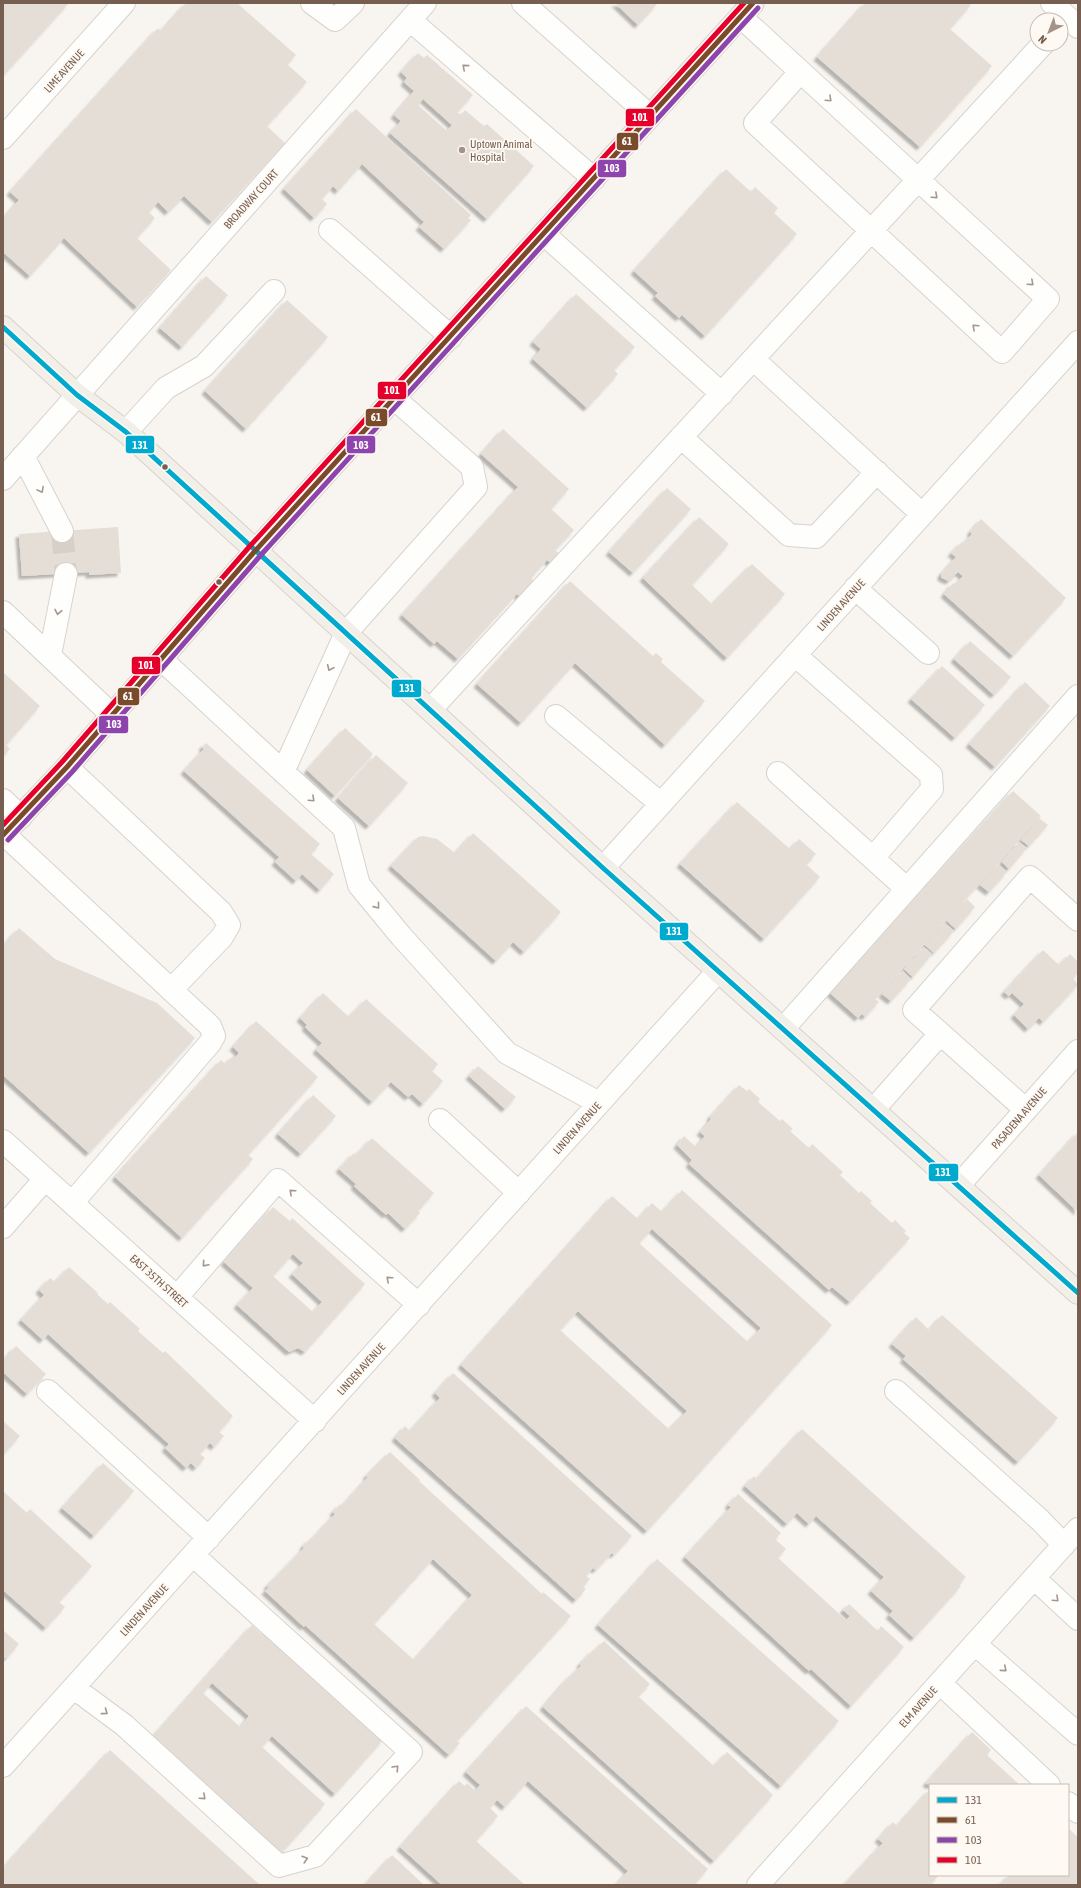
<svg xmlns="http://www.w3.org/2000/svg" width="1081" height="1888" font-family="'Asap Condensed',sans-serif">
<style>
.building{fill:#e5ded7;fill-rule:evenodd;filter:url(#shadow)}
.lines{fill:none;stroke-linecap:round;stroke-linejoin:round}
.minor-tunnel{stroke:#d8cfc8;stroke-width:22;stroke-dasharray:22 11;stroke-linecap:butt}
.minor-casing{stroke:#d7d2ce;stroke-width:24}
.major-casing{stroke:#d9d1cc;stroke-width:24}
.minor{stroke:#fefefd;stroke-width:22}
.major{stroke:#f2eee8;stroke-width:22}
.bus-1-casing{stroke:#fefaf3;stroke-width:8}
.bus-2-casing{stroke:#fefaf3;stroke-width:8}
.bus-3-casing{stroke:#fefaf3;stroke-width:8}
.bus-4-casing{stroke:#fefaf3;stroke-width:8}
.bus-1{stroke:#00a9ce;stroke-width:5}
.bus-2{stroke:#7a4b2a;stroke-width:5}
.bus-3{stroke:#8e44ad;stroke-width:5}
.bus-4{stroke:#e4002b;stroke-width:5}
.oneway{stroke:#a6968d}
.poi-dot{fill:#a49388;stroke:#fefaf3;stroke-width:1.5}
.bus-dot{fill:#765e50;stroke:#fefaf3;stroke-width:1.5}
.labels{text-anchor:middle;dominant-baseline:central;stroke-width:3.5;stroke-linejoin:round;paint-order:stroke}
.street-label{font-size:11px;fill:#765e50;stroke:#fefaf3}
.poi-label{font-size:11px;fill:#765e50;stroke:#fefaf3;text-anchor:start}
.line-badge{stroke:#fefaf3;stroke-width:1.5}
.badge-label{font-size:11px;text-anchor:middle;font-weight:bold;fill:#fff}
</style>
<defs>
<filter id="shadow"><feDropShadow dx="-3.5" dy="3.5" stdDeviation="1" flood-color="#0004"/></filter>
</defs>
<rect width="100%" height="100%" fill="#f8f5f0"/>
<!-- building -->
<path class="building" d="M3,3H69L3,76Z
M186,3H237L296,55L287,64L307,82L267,126L285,143L212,222L184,196L168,212L158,202L149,212L155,218L137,238L171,270L137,307L64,238L30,276L3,252V219L19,200L10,192L158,28L161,31Z
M615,3H658L638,25Z
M865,3H968L971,5L950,29L992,66L920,147L817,57Z
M418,53L424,58L427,55L473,95L457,112L461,115L465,110L484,126L487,124L534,166L487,219L390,133L401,121L394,115L414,91L404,82L407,78L401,72ZM423,99L452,125L447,131L418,105Z
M356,109L471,215L468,218L471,220L444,249L419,227L424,222L362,164L338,191L333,186L322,199L327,204L314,218L284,189Z
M726,169L751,192L755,187L778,208L774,213L797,234L705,336L682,315L679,318L655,296L658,293L634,271Z
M206,276L228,295L182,347L160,328Z
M576,294L635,347L614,370L618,374L587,408L533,359L541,349L533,342Z
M287,300L328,337L246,429L205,391Z
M503,429L569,489L551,509L574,530L555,550L561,555L552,564L547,560L531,578L534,581L520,597L517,594L458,659L437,641L434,644L402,615L518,487L481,454Z
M667,488L691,509L633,573L609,552Z
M699,517L729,544L692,585L712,604L752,564L785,594L727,658L643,578Z
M981,519L1066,598L1013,656L944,594L953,583L955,585L963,576L958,572L949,581L944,579L941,577V574L956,557L951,553L962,542L964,543L972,534L970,532Z
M118,527L121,573L89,575V572L22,576L19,534Z
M570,581L653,656L656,653L663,659L661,662L705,701L665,745L575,663L521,723L477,684Z
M970,641L1011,677L994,695L954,659Z
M942,666L985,705L955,738L911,699Z
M3,672L40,706L6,745L10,749L3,756Z
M1025,682L1050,706L995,767L969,744Z
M345,728L373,754L335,796L307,770Z
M206,743L320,844L311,854L334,874L320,890L302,874L296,881L275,862L279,857L184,771L204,749L202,747Z
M376,755L408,783L369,826L338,798Z
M1013,791L1041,816L875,999L879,1002L865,1017L862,1014L858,1018L830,993Z
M737,802L790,849L799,839L816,854L806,864L820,877L764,939L680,864Z
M1039,818L1048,825L1029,846L1021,840Z
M473,833L561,912L524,952L513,942L496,961L391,866L418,837L423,836L437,839L455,853Z
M1019,842L1027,848L1009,869L1002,862Z
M998,864L1007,872L989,892L980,885Z
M967,899L975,907L956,929L947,921Z
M945,923L954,931L934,953L925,945Z
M19,928L55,959L157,1003L195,1038L89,1153L3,1075V946Z
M924,947L932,954L913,977L904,969Z
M1043,950L1059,965L1070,954L1078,962V973L1073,978L1078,985L1043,1022L1039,1018L1028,1029L1014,1015L1024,1004L1012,993L1009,996L1004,992Z
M903,971L911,979L891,1001L882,994Z
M323,993L349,1017L366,999L438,1064L432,1071L443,1081L423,1104L412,1094L408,1097L391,1082L372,1102L316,1050L322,1043L305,1027L307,1025L300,1018Z
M256,1021L318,1077L248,1155L253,1159L182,1238L115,1177L221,1060L225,1064L233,1056L235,1058L239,1053L233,1047Z
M478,1066L516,1097L505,1109L469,1076Z
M739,1085L747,1091L749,1089L760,1099L758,1102L780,1121L782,1119L793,1129L790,1131L809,1148L812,1144L843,1172L840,1175L859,1193L861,1191L872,1201L870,1203L892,1223L895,1220L906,1231L904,1233L910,1238L850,1302L832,1287L829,1290L689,1164L692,1160L677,1145L684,1136L696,1147L705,1136L700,1132L711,1119L710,1117Z
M313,1095L336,1116L301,1154L278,1134Z
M1078,1132V1212L1039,1175Z
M372,1138L434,1193L418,1211L420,1213L405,1229L388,1213L386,1215L354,1186L356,1184L339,1169L354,1153L356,1155Z
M682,1190L832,1325L647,1531L461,1365L612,1196L638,1219L652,1203L662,1212ZM652,1229L761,1328L748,1342L639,1243ZM578,1311L687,1411L669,1429L560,1330Z
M273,1207L290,1221L292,1218L365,1284L305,1352L298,1348L289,1352L237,1305L253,1288L224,1262ZM293,1254L303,1263L292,1274L322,1302L313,1312L273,1276Z
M69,1267L98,1293L97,1294L108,1304L110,1302L140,1329L138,1331L163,1353L165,1351L233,1416L219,1432L224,1436L214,1447L210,1443L200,1454L205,1458L196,1468L191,1463L186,1468L165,1448L169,1444L48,1334L43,1340L21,1320L44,1295L39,1290L50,1278L55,1282Z
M942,1315L1058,1418L1018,1462L903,1359L906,1356L892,1344L916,1317L929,1330Z
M16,1346L46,1374L27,1394L3,1372V1361Z
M453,1373L632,1536L614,1555L612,1553L596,1570L593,1568L586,1576L590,1579L583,1587L586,1589L576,1600L395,1438L405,1426L410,1431L440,1398L435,1393Z
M3,1421L20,1436L3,1455Z
M802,1429L966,1577L959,1584L961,1586L914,1638L889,1615L893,1611L871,1591L884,1577L816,1516L809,1524L797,1513L787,1524L745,1486L754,1476L757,1479Z
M390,1452L420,1480L419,1481L542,1594L543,1592L571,1616L457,1741L460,1743L449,1755L305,1625L304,1627L265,1591L269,1587L267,1586L304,1548L303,1546L310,1539L311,1540L335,1514L333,1512L340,1504L342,1506L368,1477L366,1476ZM433,1559L472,1595L414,1660L374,1624Z
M103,1463L134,1491L94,1536L62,1508Z
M3,1491L27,1513L30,1509L92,1566L59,1602L65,1607L46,1628L3,1590Z
M738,1494L781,1533L775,1539L786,1549L778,1558L846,1620L850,1616L843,1610L849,1604L878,1631L881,1626L904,1647L851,1706L811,1669L809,1671L685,1557L731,1507L728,1505Z
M657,1559L839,1721L781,1786L598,1625Z
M252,1625L262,1634L263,1632L383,1740L335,1794L272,1736L262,1747L325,1804L278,1857L149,1741ZM212,1683L249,1716L240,1727L203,1693Z
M3,1630L19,1644L7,1658L5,1657L3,1660Z
M604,1641L650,1684L638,1696L714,1766L727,1752L773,1795L714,1861L543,1707L566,1680L581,1666L580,1664L593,1650L594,1651Z
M526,1706L708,1869L694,1885H616L628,1871L528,1781L505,1807L497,1800L490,1808L498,1816L476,1841L525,1885H442L400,1847L459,1781L465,1786L467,1783L475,1791L480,1785L466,1772Z
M972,1732L991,1750L987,1755L1020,1785H929L926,1783Z
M110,1750L260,1885H3V1868Z
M930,1789V1875H939L930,1885H844L883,1843L878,1839L893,1822L897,1826Z
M1068,1828L1078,1837V1885H1000L1009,1875H1068Z
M392,1855L423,1884L422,1885H365Z"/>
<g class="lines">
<!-- minor-tunnel -->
<path class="minor-tunnel" d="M62,531L66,574"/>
<defs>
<path id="minor" d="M312,3L335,20L353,3
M523,3L650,116
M1052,3L1078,27
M741,17L1048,299L1002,352L755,123L800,72
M410,20L594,179
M3,138L124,3
M330,230L451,337
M544,234L722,394
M753,359L922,514
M126,432L166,388L204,366L274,291
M681,437L789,535L816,537L877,472
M23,456L62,531
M3,479L425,3
M855,588L928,653
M3,612L111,714
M50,655L66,574
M795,655L931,775L932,789L873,858
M161,659L344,828L359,885L401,936L507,1053L599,1103
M431,709L1043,44
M556,716L661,804
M67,767L221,912L229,925L222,937L171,990
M283,772L346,633L476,487L472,467L395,399
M778,773L907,889
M3,800L21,817
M4,834L210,1026L214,1036L210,1043L72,1203
M603,868L1078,342
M783,1029L1078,696
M874,1109L940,1034
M1026,1110L914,1010L1030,877L1078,920
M440,1120L519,1193
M3,1141L315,1421
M959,1185L1078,1051
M3,1227L45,1179
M177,1297L278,1180L419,1305
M48,1391L209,1538
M896,1391L1040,1520L1064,1545
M1034,1578L1078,1619
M975,1644L1078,1734
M940,1683L1049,1785
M74,1688L124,1725L279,1866L315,1856L411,1752L194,1556
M3,1766L718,971
M1068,1803L1078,1812
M758,1885L1078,1529"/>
<path id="major" d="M3,327L77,395L126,432L603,868L1078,1293
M3,835L67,767L255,551L753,3"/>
</defs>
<!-- minor casing -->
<use href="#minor" class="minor-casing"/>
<!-- major casing -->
<use href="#major" class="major-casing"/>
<!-- minor -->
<use href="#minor" class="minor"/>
<!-- major -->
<use href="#major" class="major"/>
<defs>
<path id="bus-1" d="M3,327L77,395L126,432L603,868L1078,1293"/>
<path id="bus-2" d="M3,835L67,767L255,551L753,3"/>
<path id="bus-3" d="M8,840L72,772L260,556L758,8"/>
<path id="bus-4" d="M3,825L62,762L250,546L744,3"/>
</defs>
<!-- bus-1 casing -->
<use href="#bus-1" class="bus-1-casing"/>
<!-- bus-2 casing -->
<use href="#bus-2" class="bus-2-casing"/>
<!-- bus-3 casing -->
<use href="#bus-3" class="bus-3-casing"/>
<!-- bus-4 casing -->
<use href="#bus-4" class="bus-4-casing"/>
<!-- bus-1 -->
<use href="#bus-1" class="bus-1"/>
<!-- bus-2 -->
<use href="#bus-2" class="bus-2"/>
<!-- bus-3 -->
<use href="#bus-3" class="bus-3"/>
<!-- bus-4 -->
<use href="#bus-4" class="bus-4"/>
</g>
<!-- one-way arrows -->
<defs><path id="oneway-chevron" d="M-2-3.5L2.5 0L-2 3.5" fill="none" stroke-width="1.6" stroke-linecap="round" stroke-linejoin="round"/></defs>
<g class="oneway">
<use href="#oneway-chevron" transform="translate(465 67) rotate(-139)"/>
<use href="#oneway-chevron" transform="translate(829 99) rotate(43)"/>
<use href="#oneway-chevron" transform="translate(935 196) rotate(42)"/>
<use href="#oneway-chevron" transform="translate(1031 283) rotate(42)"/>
<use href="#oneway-chevron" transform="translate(975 327) rotate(-137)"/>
<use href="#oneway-chevron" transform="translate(41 490) rotate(62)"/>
<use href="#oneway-chevron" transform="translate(58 612) rotate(101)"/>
<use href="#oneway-chevron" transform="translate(330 668) rotate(114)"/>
<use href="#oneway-chevron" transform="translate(312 799) rotate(43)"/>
<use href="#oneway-chevron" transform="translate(377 906) rotate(51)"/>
<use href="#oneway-chevron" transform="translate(292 1192) rotate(-138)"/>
<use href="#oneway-chevron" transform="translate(205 1264) rotate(131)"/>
<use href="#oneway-chevron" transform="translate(389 1279) rotate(-138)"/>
<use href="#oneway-chevron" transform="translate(1056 1599) rotate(43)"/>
<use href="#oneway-chevron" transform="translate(1004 1669) rotate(41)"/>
<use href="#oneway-chevron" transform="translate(105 1712) rotate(36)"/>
<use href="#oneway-chevron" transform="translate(396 1768) rotate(-47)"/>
<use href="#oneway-chevron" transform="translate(203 1797) rotate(42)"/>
<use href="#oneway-chevron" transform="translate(305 1859) rotate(-17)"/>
</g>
<!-- markers -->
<circle class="poi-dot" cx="462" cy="150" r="4"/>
<g class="bus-dot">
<circle cx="165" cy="467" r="3.5"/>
<circle cx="219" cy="582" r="3.5"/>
</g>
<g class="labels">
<!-- street labels -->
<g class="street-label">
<text transform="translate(64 71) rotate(-48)">LIME AVENUE</text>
<text transform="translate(251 199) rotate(-48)">BROADWAY COURT</text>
<text transform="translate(841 605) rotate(-48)">LINDEN AVENUE</text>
<text transform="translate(1019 1118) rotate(-49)">PASADENA AVENUE</text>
<text transform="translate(577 1128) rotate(-48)">LINDEN AVENUE</text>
<text transform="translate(159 1281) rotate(42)">EAST 35TH STREET</text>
<text transform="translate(361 1369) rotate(-48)">LINDEN AVENUE</text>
<text transform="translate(144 1610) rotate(-48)">LINDEN AVENUE</text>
<text transform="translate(918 1707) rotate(-48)">ELM AVENUE</text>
</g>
<!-- poi labels -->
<g class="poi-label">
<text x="470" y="144">Uptown Animal<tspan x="470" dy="13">Hospital</tspan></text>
</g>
</g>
<g class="line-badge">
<rect x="625" y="108" width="30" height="19" rx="4" fill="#e4002b"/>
<rect x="616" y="132" width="23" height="19" rx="4" fill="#7a4b2a"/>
<rect x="597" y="159" width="30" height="19" rx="4" fill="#8e44ad"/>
<rect x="377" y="381" width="30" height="19" rx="4" fill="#e4002b"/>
<rect x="365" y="408" width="23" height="19" rx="4" fill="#7a4b2a"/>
<rect x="125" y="435" width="30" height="19" rx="4" fill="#00a9ce"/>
<rect x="346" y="435" width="30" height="19" rx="4" fill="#8e44ad"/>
<rect x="131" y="656" width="30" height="19" rx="4" fill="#e4002b"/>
<rect x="391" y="679" width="31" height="19" rx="4" fill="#00a9ce"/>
<rect x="117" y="687" width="23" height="19" rx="4" fill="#7a4b2a"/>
<rect x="98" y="715" width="31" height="19" rx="4" fill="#8e44ad"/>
<rect x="659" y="922" width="30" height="19" rx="4" fill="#00a9ce"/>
<rect x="928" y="1163" width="31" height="19" rx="4" fill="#00a9ce"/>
</g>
<g class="badge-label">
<text x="640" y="121">101</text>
<text x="627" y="145">61</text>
<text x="612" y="172">103</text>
<text x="392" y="394">101</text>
<text x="376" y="421">61</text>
<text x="140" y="449">131</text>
<text x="361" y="449">103</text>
<text x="146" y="669">101</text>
<text x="407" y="692">131</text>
<text x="128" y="700">61</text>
<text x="114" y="728">103</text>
<text x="674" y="935">131</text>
<text x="943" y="1176">131</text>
</g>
<!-- border -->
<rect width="1081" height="1888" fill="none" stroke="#765e50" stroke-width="8"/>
<!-- legend -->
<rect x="929" y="1784" width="140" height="92" fill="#fefaf3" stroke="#c8bcb2"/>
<rect x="937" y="1797" width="20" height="6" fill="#00a9ce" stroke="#c8bcb2"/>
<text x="965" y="1804" font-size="12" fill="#765e50">131</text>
<rect x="937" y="1817" width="20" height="6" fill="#7a4b2a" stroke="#c8bcb2"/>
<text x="965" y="1824" font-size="12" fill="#765e50">61</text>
<rect x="937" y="1837" width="20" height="6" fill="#8e44ad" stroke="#c8bcb2"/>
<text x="965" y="1844" font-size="12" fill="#765e50">103</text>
<rect x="937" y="1857" width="20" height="6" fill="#e4002b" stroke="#c8bcb2"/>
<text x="965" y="1864" font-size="12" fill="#765e50">101</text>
<!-- north arrow -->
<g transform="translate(1049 32) rotate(222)"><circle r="19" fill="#fefaf3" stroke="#c8bcb2"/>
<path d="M0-3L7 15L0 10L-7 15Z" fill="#a49388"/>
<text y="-6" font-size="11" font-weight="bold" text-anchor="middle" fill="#765e50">N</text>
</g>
</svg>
